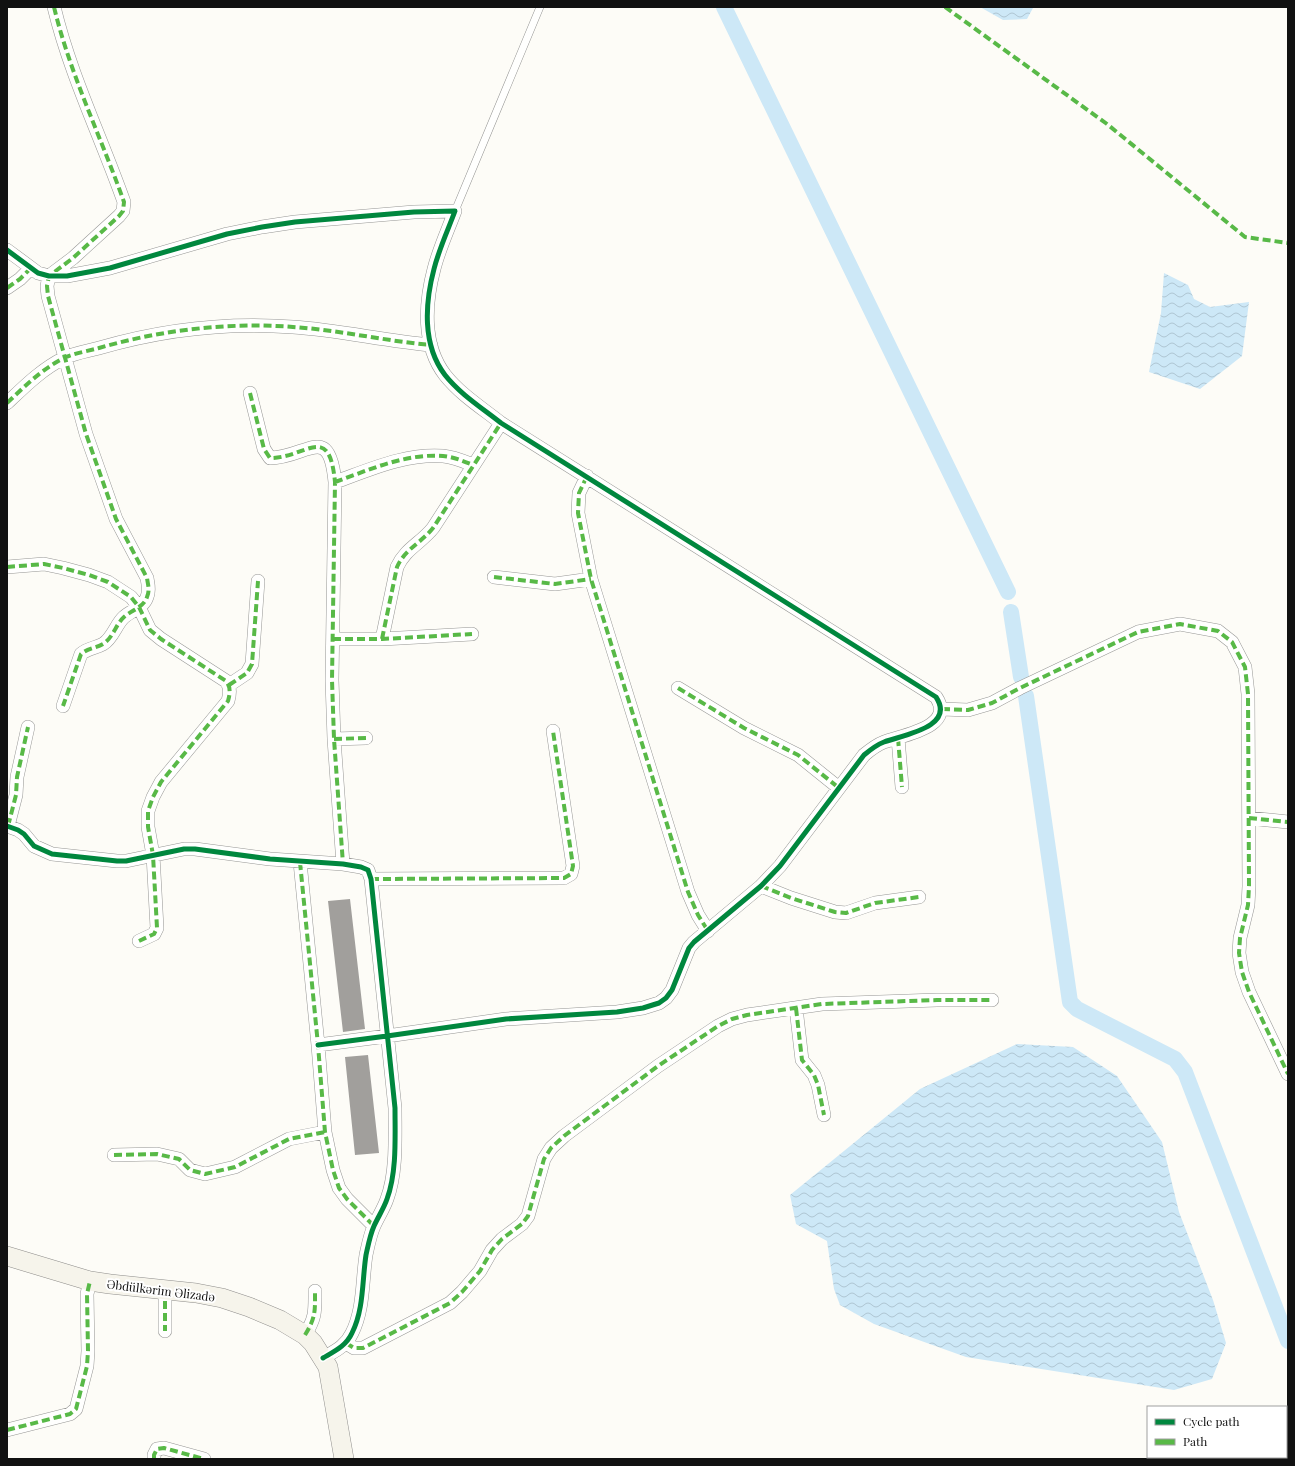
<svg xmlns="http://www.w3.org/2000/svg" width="1295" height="1466" font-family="'Playfair Display',serif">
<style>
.water{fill:url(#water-waves)}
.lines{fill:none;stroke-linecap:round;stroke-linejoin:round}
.canal{stroke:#cde8f7;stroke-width:16}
.building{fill:#a19f9c}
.lane-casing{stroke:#979795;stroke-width:8}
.street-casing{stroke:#979795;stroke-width:14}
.secondary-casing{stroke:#8e8d8b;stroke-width:20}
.lane{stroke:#fffffe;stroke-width:7}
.street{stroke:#fffffe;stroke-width:13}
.secondary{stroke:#f6f4eb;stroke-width:19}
.quiet{stroke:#58b947;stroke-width:4;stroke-dasharray:8 4;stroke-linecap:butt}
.cycleway-casing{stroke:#fff;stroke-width:8}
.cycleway{stroke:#00873e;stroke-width:5}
.labels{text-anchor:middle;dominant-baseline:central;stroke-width:4;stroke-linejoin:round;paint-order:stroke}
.street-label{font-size:12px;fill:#111;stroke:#fff}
</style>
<defs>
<pattern id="water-waves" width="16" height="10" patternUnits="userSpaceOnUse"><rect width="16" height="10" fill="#cde8f7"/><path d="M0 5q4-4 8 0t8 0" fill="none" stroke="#afc6d3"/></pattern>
</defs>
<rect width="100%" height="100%" fill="#fdfcf7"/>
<!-- water -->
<path class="water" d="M980,7H1033V8L1027,19L1003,20Z
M1164,273L1188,285L1194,299L1210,307L1249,302L1242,356L1200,389L1149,372L1161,313Z
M1017,1044L1073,1047L1117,1076L1162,1142L1179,1212L1213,1300L1226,1343L1212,1379L1174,1390L966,1357L874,1324L840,1305L834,1289L827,1241L796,1224L790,1195L920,1089Z"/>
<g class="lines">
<!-- canal -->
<path class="canal" d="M724,7L1008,592
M1011,612L1021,677
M1026,696L1070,1002L1077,1009L1175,1059L1185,1072L1288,1341"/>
</g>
<!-- building -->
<path class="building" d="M350,899L365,1029L343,1032L328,901Z
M368,1055L379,1153L355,1155L345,1057Z"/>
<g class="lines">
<defs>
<path id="lane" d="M455,211L540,7"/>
<path id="street" d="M54,7C70,74 101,137 124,202L123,211L119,216L73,258L49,276L47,286L48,296L86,434L116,519L147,578C148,585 150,590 147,597C144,607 132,610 124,617C116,624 113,638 103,644C96,648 88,648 81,654L63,706
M7,250L38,273L49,276H67L110,268L227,234L262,227L295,222L414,212L455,211C448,230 439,249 434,269C425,303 422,345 445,375C460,394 482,408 501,423L936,697C956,727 903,735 884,742C876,745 870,750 864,755L780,866L761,886L694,942L689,948L672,990L666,998L659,1003L643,1008L617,1012L506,1019L387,1036L318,1045
M7,288L20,279L31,268
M250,393L264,449L270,458C307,458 329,421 335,482L332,680L334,739L343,864
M7,403C25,386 42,369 64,358C75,353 88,351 99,348C161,330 228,322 293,327C339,330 385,341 431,345
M587,476L579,493L578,513L591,579L688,892L698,915L708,931
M335,482C369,470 406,453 443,456C454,457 463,461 473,465
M7,567L44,564L63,568L89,575L108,582L131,597L139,607L150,630L161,639L226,681C231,687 230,694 228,701L161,782L153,797L148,811V827L153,855L157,928L154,934L139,941
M494,577L555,584L591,579
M333,639H382L472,634
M382,639L397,567C405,549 421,543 433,528L501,423
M229,685L247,673L252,664L258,581
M678,688L744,728L798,755L839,788
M942,709L968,710L992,703L1020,688L1138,632L1180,624L1218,631L1232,642L1245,667L1248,694L1249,886L1248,905L1240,938L1239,953L1242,972L1249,992L1288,1074
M898,738L902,787
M334,739L366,738
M1249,818L1288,822
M7,826L18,830L24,834L34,846L52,854L117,861H126L184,849H195L270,859L343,864L361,867L368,870L371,879L395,1108C395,1137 397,1172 387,1199C384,1208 378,1217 374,1226C370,1235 368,1246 366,1255C362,1281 364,1309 352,1333C346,1346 335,1351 323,1358
M8,826L16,795L17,777L28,727
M300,862L318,1045L325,1132L333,1170L339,1188L347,1199L374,1226
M371,879L564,878L571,874L573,866L553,731
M761,886L791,898L835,912L846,913L875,903L919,897
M796,1008L802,1060L814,1075L818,1085L824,1115
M114,1155L157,1154L179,1159L190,1170L205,1174L235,1167L289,1139L325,1132
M165,1289V1331
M305,1335C316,1317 315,1311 315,1291
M346,1343L354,1348H363L450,1303L462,1292L480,1271L492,1250L502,1239L522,1224L528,1216L544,1159L551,1148L564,1136L658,1066L718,1026L732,1019L747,1015L822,1004L937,1000H992
M7,1430L70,1414L76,1409L87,1366L88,1351L87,1294L90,1281
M154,1459V1455L157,1449L164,1448L204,1459"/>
<path id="secondary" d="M7,1256L90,1281L110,1284L196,1293L222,1298L249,1307L280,1320L305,1335L313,1343L328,1367L344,1459"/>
</defs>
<!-- lane casing -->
<use href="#lane" class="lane-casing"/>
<!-- street casing -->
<use href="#street" class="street-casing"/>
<!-- secondary casing -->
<use href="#secondary" class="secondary-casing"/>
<!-- lane -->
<use href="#lane" class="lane"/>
<!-- street -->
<use href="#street" class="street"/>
<!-- secondary -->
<use href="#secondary" class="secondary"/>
<!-- quiet -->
<path class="quiet" d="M54,7C70,74 101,137 124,202L123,211L119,216L73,258L49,276L47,286L48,296L86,434L116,519L147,578C148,585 150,590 147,597C144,607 132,610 124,617C116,624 113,638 103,644C96,648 88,648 81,654L63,706
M945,7L1107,124L1245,237L1288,243
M7,288L20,279L31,268
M250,393L264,449L270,458C307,458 329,421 335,482L332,680L334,739L343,864
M7,403C25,386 42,369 64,358C75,353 88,351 99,348C161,330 228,322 293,327C339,330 385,341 431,345
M587,476L579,493L578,513L591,579L688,892L698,915L708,931
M335,482C369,470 406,453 443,456C454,457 463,461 473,465
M7,567L44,564L63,568L89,575L108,582L131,597L139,607L150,630L161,639L226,681C231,687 230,694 228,701L161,782L153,797L148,811V827L153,855L157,928L154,934L139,941
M494,577L555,584L591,579
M333,639H382L472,634
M382,639L397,567C405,549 421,543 433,528L501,423
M229,685L247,673L252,664L258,581
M678,688L744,728L798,755L839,788
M942,709L968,710L992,703L1020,688L1138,632L1180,624L1218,631L1232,642L1245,667L1248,694L1249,886L1248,905L1240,938L1239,953L1242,972L1249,992L1288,1074
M898,738L902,787
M334,739L366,738
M1249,818L1288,822
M8,826L16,795L17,777L28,727
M300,862L318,1045L325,1132L333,1170L339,1188L347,1199L374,1226
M371,879L564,878L571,874L573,866L553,731
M761,886L791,898L835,912L846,913L875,903L919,897
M796,1008L802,1060L814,1075L818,1085L824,1115
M114,1155L157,1154L179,1159L190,1170L205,1174L235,1167L289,1139L325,1132
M165,1289V1331
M305,1335C316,1317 315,1311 315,1291
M346,1343L354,1348H363L450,1303L462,1292L480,1271L492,1250L502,1239L522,1224L528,1216L544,1159L551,1148L564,1136L658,1066L718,1026L732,1019L747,1015L822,1004L937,1000H992
M7,1430L70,1414L76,1409L87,1366L88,1351L87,1294L90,1281
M154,1459V1455L157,1449L164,1448L204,1459"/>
<defs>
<path id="cycleway" d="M7,250L38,273L49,276H67L110,268L227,234L262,227L295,222L414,212L455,211C448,230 439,249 434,269C425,303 422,345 445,375C460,394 482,408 501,423L936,697C956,727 903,735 884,742C876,745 870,750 864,755L780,866L761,886L694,942L689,948L672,990L666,998L659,1003L643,1008L617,1012L506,1019L387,1036L318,1045
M7,826L18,830L24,834L34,846L52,854L117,861H126L184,849H195L270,859L343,864L361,867L368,870L371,879L395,1108C395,1137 397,1172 387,1199C384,1208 378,1217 374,1226C370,1235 368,1246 366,1255C362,1281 364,1309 352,1333C346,1346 335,1351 323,1358"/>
</defs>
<!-- cycleway casing -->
<use href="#cycleway" class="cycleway-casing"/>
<!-- cycleway -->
<use href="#cycleway" class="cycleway"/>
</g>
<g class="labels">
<!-- street labels -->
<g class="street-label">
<text transform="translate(161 1290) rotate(7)">Əbdülkərim Əlizadə</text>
</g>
</g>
<!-- border -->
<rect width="1295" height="1466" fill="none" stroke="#111111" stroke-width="16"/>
<!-- legend -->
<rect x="1147" y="1406" width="140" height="52" fill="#ffffff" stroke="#a0a0a0"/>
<rect x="1155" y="1419" width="20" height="6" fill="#00873e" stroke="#a0a0a0"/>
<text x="1183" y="1426" font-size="12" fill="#111111">Cycle path</text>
<rect x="1155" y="1439" width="20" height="6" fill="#58b947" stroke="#a0a0a0"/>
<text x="1183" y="1446" font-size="12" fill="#111111">Path</text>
</svg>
